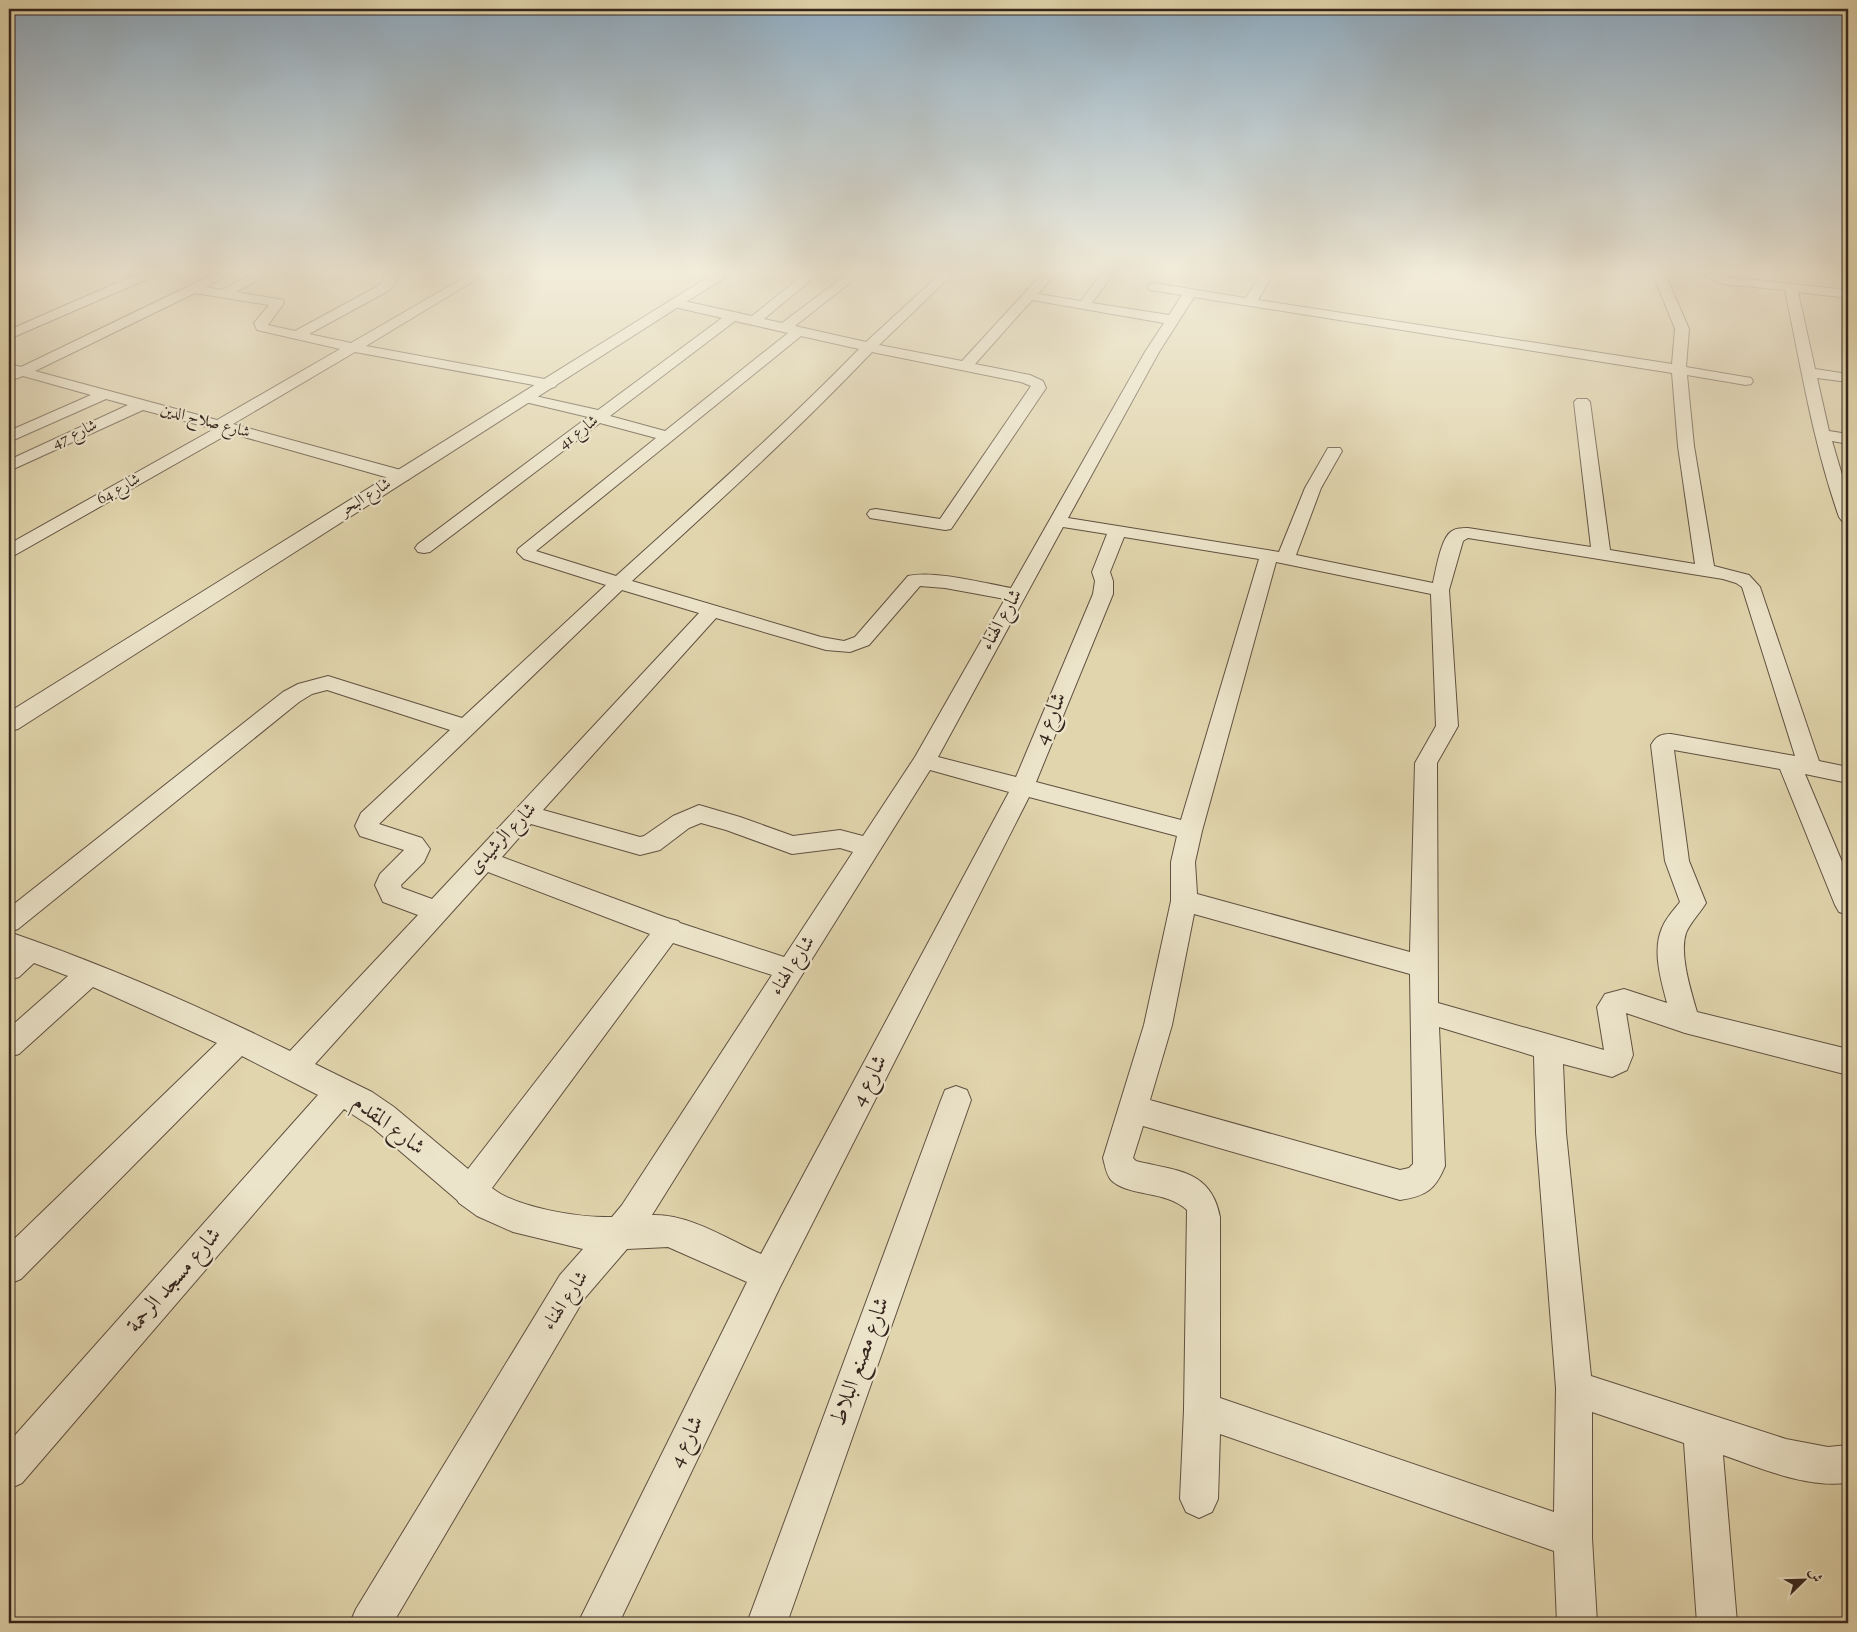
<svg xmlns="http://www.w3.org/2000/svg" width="1857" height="1632" font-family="'Sorts Mill Goudy',Amiri,serif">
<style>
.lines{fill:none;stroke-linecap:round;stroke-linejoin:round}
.minor-casing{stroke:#605141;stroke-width:2}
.tertiary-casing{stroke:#605141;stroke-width:2}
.minor{fill:#ece4ca;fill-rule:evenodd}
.tertiary{fill:#ece4ca;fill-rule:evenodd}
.labels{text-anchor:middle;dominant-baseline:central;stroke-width:4.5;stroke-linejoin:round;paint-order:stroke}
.far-street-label{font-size:16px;fill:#35251d;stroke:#ece4ca}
.street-label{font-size:19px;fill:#35251d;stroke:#ece4ca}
.near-street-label{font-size:22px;fill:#35251d;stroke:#ece4ca}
</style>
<rect width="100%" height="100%" fill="#e1d5ad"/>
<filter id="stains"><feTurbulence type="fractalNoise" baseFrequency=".004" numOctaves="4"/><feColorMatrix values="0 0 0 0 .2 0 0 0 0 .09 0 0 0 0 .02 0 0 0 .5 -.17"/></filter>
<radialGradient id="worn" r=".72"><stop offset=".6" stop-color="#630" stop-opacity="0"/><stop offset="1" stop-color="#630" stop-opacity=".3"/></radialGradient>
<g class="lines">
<defs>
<path id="minor" d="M137,274H154L152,277L9,339V330Z
M214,274H230L206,287L222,290L253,274H269L236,292L283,300L284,303L268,325L295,331L380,285L386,274H398L395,283L388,291L309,334L351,343L470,274H485L366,346L550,380L555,381L557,384L555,387L550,388L355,352L233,424L408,472L410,476L408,480H396L230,433L15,555L9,556V544L214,429L143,410L9,471V460L128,405L106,399L9,442V431L91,395L23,376L15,379L10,378L9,364L21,367ZM195,293L269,305L254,323L257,330L340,349L217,420L35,371Z
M804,274H818L764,319L782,323L847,274H861L795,326L866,342L940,274H953L879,345L962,361L1042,274H1055L1038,294L1081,301L1101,274H1113L1092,303L1169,315L1182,295L1150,290L1148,287L1150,284L1154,283L1246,298L1261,274H1273L1258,300L1672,364L1675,329L1653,274H1665L1689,329L1686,367L1751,378L1753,381L1751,384L1746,385L1687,375L1694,446L1714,566L1749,575L1760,587L1819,761L1848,767V783L1805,774L1848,876V915L1839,912L1835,905L1780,769L1674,750L1689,861L1706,903C1700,913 1690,923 1686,933C1679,954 1691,991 1697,1012L1848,1049V1075L1685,1033L1626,1013L1633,1055L1627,1070L1612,1077L1563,1064L1566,1133L1591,1376L1786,1439L1828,1447L1848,1445V1483C1805,1488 1763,1469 1723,1455L1737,1623H1697L1684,1443L1592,1412V1538L1597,1623H1557L1554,1551L1220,1434L1218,1499L1212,1512L1199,1518L1186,1512L1180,1499L1184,1410L1187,1210C1166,1190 1128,1197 1111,1180C1106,1174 1105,1165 1103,1158L1144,1025L1171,901V862L1177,836L1029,797L780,1287L619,1623H578L747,1282L668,1247L627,1249L584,1299L393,1623H350L356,1609L560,1275L583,1249L513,1232L477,1216L459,1203L457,1200L372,1127L344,1109L22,1483L9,1489V1442L318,1095L242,1056L21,1279L9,1284V1244L217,1043L93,987L19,1054L9,1057V1028L68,976L34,963L19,977L9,980V908L283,692L298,684L328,676L462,718L606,585L524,559L517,552L518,549L656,438L600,423L430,552L424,553L418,552L415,548L418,544L588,417L521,401L519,398L521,395L526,394L598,410L722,318L670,306L669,303L670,300L675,299L752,316ZM1194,297L1672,373L1678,446L1695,564L1610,550L1590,402L1587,399H1577L1574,402L1591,547L1468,528C1463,528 1456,528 1452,531C1441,537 1436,570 1433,583L1296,555L1321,488L1342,451L1340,448H1328L1305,488L1279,552L1068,518L1159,352ZM1032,300L1164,323L1145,352L1011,588C983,583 935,570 908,576L855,637L844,641L821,637L632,581C714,506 796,432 872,352L1021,382L1031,386L940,519L876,509L870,510L867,514L870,518L876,519L945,530L951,529L1046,388L1043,381L1030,375L975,364ZM735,321L788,333L665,431L610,416ZM801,336L859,349C782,428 698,502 616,576L536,551ZM1063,527L1107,534L1092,572L1095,581L1093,594L1016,777L938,757ZM1124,537L1259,559L1181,820L1036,782L1113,594V581L1110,572ZM1468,538L1723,579L1736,583L1742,587L1795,756L1671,734C1661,734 1656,736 1651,745L1665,861L1680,902C1673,911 1666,918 1662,928C1652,951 1661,980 1667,1003L1624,989L1605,994L1597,1007L1604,1050L1438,1003L1437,763L1458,726L1449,590L1463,541ZM1276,562L1431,594L1436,726L1415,763L1410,952L1197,894L1195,862L1202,831ZM920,586L945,588L1005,599L915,757L863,836L840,830L793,836L740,817L699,805L673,816L644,836L640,837L543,810L716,618L826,650L850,652L869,645ZM622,590L699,613L432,899L402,888L401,885L424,862L430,849L422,838L379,824L380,823ZM327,690L450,730L361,813L355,826L360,836L404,850L380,874L375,885L383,902L418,915L290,1051C199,1006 105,965 9,932L18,929L299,702L312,694ZM930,770L1009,792L761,1254C727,1239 690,1214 652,1215ZM701,823L726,830L792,854L840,848L853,852L784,957L680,923L678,921L667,918L502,857L531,824L640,855L660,850L689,828ZM488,872L650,934L468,1169L394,1107L372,1092L315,1064ZM1194,914L1410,974L1413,1164L1409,1168L1400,1170L1150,1100L1172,1025ZM673,943L772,975L622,1205L612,1217C581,1218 516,1208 492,1188ZM1439,1027L1534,1056L1536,1133L1556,1388L1554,1512L1220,1398V1217C1211,1169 1175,1171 1136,1161L1133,1158L1143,1126L1400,1200C1426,1196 1435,1190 1445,1166Z
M1703,274H1720L1725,277L1848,290V298L1798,292L1815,369L1848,374V382L1817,378L1829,431L1848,434V444L1832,441L1848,495V522L1842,521L1839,517C1813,443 1801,367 1785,290L1723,284Z
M956,1086L967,1090L971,1100L787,1623H747L941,1100L945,1090Z"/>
<path id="tertiary" d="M713,274H730L18,729L9,731V712Z"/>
</defs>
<!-- minor casing -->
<use href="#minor" class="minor-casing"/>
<!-- tertiary casing -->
<use href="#tertiary" class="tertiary-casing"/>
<!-- minor -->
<use href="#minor" class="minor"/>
<!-- tertiary -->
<use href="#tertiary" class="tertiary"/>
</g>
<!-- sky -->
<linearGradient id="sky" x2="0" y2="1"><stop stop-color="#8ea9bd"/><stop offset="0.54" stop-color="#f2ecda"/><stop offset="1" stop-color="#f2ecda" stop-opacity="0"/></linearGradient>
<rect width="1857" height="503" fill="url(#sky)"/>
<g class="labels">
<!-- far-street labels -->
<g class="far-street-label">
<text transform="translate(205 422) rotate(15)">شارع صلاح الدين</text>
<text transform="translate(579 433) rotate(-37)">شارع 41</text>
<text transform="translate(75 435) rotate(-25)">شارع 47</text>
<text transform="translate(119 490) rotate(-29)">شارع 64</text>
<text transform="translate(366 498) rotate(-32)">شارع البحر</text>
</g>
<!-- street labels -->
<g class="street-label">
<text transform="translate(1002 620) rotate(-61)">شارع الهناء</text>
<text transform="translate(503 839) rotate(-47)">شارع الرشيدى</text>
<text transform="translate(793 966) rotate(-57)">شارع الهناء</text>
<text transform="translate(566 1301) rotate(-56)">شارع الهناء</text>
</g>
<!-- near-street labels -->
<g class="near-street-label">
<text transform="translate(1051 719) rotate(-67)">شارع 4</text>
<text transform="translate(870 1081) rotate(-62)">شارع 4</text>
<text transform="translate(388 1126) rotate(37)">شارع المقدم</text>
<text transform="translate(175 1281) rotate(-49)">شارع مسجد الرحمة</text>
<text transform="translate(861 1362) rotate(-70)">شارع مصنع البلاط</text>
<text transform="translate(687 1442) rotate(-64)">شارع 4</text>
</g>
</g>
<!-- margin -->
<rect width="1857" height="1632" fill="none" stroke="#e1d5ad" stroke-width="30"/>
<rect x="10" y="10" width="1837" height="1612" fill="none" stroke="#35251d" stroke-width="2.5"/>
<rect x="15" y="15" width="1827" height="1602" fill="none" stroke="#35251d"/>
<!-- north arrow -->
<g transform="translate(1804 1580) rotate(67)" stroke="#ece4ca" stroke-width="4" paint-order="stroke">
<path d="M0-4L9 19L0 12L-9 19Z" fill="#35251d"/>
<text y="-8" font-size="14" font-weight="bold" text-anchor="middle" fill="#35251d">ش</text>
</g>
<rect width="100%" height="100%" filter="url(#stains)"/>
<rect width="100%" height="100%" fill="url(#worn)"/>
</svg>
